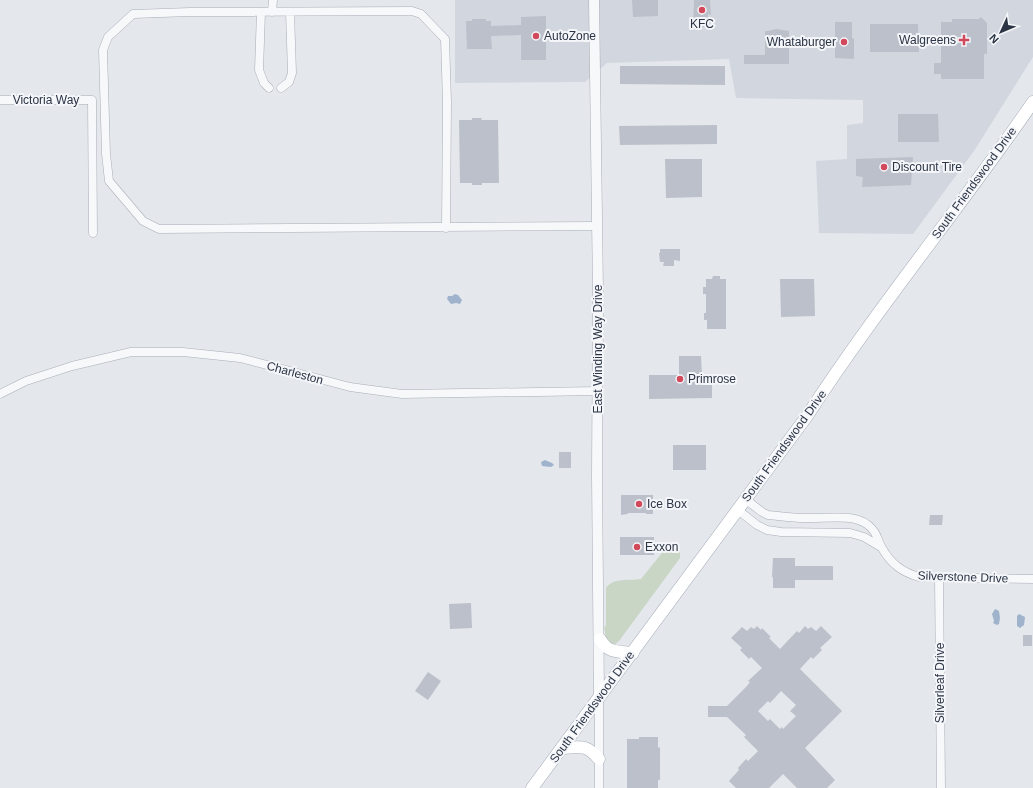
<svg xmlns="http://www.w3.org/2000/svg" width="1033" height="788" font-family="Helvetica,sans-serif">
<style>
.built{fill:#d2d6de}
.green{fill:#c9d6c5}
.water{fill:#9fb4cc}
.building{fill:#bbc0ca;fill-rule:evenodd}
.lines{fill:none;stroke-linecap:round;stroke-linejoin:round}
.minor-casing{stroke:#a9aeb7;stroke-width:9}
.tertiary-casing{stroke:#a9aeb7;stroke-width:11}
.primary-casing{stroke:#a3abb8;stroke-width:13}
.minor{stroke:#f7f8fa;stroke-width:8}
.tertiary{stroke:#f7f8fa;stroke-width:10}
.primary{stroke:#fff;stroke-width:12}
.poi-dot{fill:#d1495b;stroke:#f4f6f9;stroke-width:1.5}
.labels{text-anchor:middle;dominant-baseline:central;stroke-width:4;stroke-linejoin:round;paint-order:stroke}
.poi-label{font-size:12px;fill:#2b3445;stroke:#f4f6f9;text-anchor:start}
.street-label{font-size:12px;fill:#2b3445;stroke:#f4f6f9}
</style>
<rect width="100%" height="100%" fill="#e4e7ec"/>
<!-- built -->
<path class="built" d="M455,0H1033V57L974,151L913,234L819,233L816,161L847,159V125L863,123V100L736,98L729,59L607,63L585,82L455,83Z"/>
<!-- green -->
<path class="green" d="M670,543C677,544 681,550 680,558L619,641L615,644H610L606,638L604,627L606,626V588C614,577 629,581 641,579Z"/>
<!-- water -->
<path class="water" d="M455,294L458,295L462,300L460,304L456,303L451,304L447,299L448,296H452Z
M545,460L552,463L554,465L551,467L542,466L541,462Z
M995,609L999,611L1000,618L999,624L997,625L993,623L994,621L992,614Z
M1019,614L1025,617L1024,625L1020,628L1017,626V616Z"/>
<!-- building -->
<path class="building" d="M632,0H658V16L633,17Z
M694,0H710L711,15L708,14V27H693Z
M546,16V60H521V35L491,36L492,49H467L466,21H472V19H486V21H491V26L521,25V17Z
M981,17L987,23V54H984V79H941V74H934V63H941V22H952V19H979Z
M835,22H852V38L854,39V59L835,58Z
M870,24H918L919,52H870Z
M776,29L789,31V64H744V55H765V31H768Z
M620,66H725V85L620,84Z
M898,114H938L939,142H898Z
M472,118H482L481,120H498L499,183H482V185H472V183H460L459,120H472Z
M717,125V144L620,145L619,126Z
M913,157L911,185L862,187L863,177L856,176V159Z
M665,159H702V197L666,198Z
M660,249H680V261L674,260V266H663L664,262H660L659,253H660Z
M713,276H720V279H726V329H707V320H704V313H706V294H703V287H706V279H712Z
M780,279H814L815,316L781,317Z
M679,356H701L702,376H712V398L649,399V375H679Z
M673,445H706V470H673Z
M559,452H571V468H559Z
M621,495H653V514H646V513H628V514L621,515Z
M930,515H943L942,525H929Z
M620,537H654V555H620Z
M773,558H795V566H833V580H795V588H773V577H772Z
M471,603L472,628L450,629L449,604Z
M757,626L761,630L762,628L771,637L769,638L780,649L797,631L799,633L805,626L808,629L811,627L816,631L821,626L832,637L820,648L822,650L813,659L811,657L800,669L842,711L805,748L835,780L827,788H797L783,774L769,788H736L729,781L739,770L738,768L746,759L748,761L758,751L744,737L746,735L727,717H708V706H727L747,686L750,682L748,681L762,668L751,657L749,659L740,650L742,648L731,638L742,627L747,631L751,627L754,629ZM781,691L796,705L790,711L796,716L783,729L782,727L780,729L770,719L768,721L758,711L768,701L770,703Z
M1023,635H1032V646H1023Z
M428,672L441,681L428,700L415,691Z
M639,737H658V748L660,747V780H658V788H627V739H639Z"/>
<g class="lines">
<defs>
<path id="minor" d="M261,12L259,70L264,83L269,88
M272,12L273,0
M281,88L289,82L292,73L290,12
M0,100H92L93,233
M446,228L447,102L445,39L421,14L412,11L190,12L133,14L108,37L103,50L106,154L109,181L143,221L159,229C305,229 451,228 597,226
M0,394L26,381L72,366L131,352H183L240,358L350,387L402,394L598,391
M745,499L762,512L768,515C780,516 792,518 804,518C823,519 853,513 868,525C878,533 876,538 882,548C891,564 902,572 919,577L1033,579
M738,510L757,525L767,530L781,532L850,533L864,537L881,547
M939,578L941,788
M599,788V699"/>
<path id="tertiary" d="M594,0L598,291L597,475L599,699"/>
<path id="primary" d="M600,639C609,654 617,651 633,653
M563,748C582,747 586,744 599,759
M532,788L807,416C877,308 960,208 1033,102"/>
</defs>
<!-- minor casing -->
<use href="#minor" class="minor-casing"/>
<!-- tertiary casing -->
<use href="#tertiary" class="tertiary-casing"/>
<!-- primary casing -->
<use href="#primary" class="primary-casing"/>
<!-- minor -->
<use href="#minor" class="minor"/>
<!-- tertiary -->
<use href="#tertiary" class="tertiary"/>
<!-- primary -->
<use href="#primary" class="primary"/>
</g>
<!-- markers -->
<g class="poi-dot">
<circle cx="702" cy="10" r="4"/>
<circle cx="536" cy="36" r="4"/>
<path d="M962 34h4v4h4v4h-4v4h-4v-4h-4v-4h4z"/>
<circle cx="844" cy="42" r="4"/>
<circle cx="884" cy="167" r="4"/>
<circle cx="680" cy="379" r="4"/>
<circle cx="639" cy="504" r="4"/>
<circle cx="637" cy="547" r="4"/>
</g>
<g class="labels">
<!-- poi labels -->
<g class="poi-label">
<text x="702" y="24" text-anchor="middle">KFC</text>
<text x="544" y="36">AutoZone</text>
<text x="956" y="40" text-anchor="end">Walgreens</text>
<text x="836" y="42" text-anchor="end">Whataburger</text>
<text x="892" y="167">Discount Tire</text>
<text x="688" y="379">Primrose</text>
<text x="647" y="504">Ice Box</text>
<text x="645" y="547">Exxon</text>
</g>
<!-- street labels -->
<g class="street-label">
<text x="46" y="100">Victoria Way</text>
<text transform="translate(974 183) rotate(-54)">South Friendswood Drive</text>
<text transform="translate(598 349) rotate(-90)">East Winding Way Drive</text>
<text transform="translate(295 373) rotate(15)">Charleston</text>
<text transform="translate(784 446) rotate(-54)">South Friendswood Drive</text>
<text transform="translate(963 577) rotate(2)">Silverstone Drive</text>
<text transform="translate(940 683) rotate(-90)">Silverleaf Drive</text>
<text transform="translate(592 707) rotate(-54)">South Friendswood Drive</text>
</g>
</g>
<!-- north arrow -->
<g transform="translate(1001 32) rotate(226)" stroke="#f4f6f9" stroke-width="3" paint-order="stroke">
<path d="M0-3L7 15L0 10L-7 15Z" fill="#2b3445"/>
<text y="-6" font-size="11" font-weight="bold" text-anchor="middle" fill="#2b3445">N</text>
</g>
</svg>
